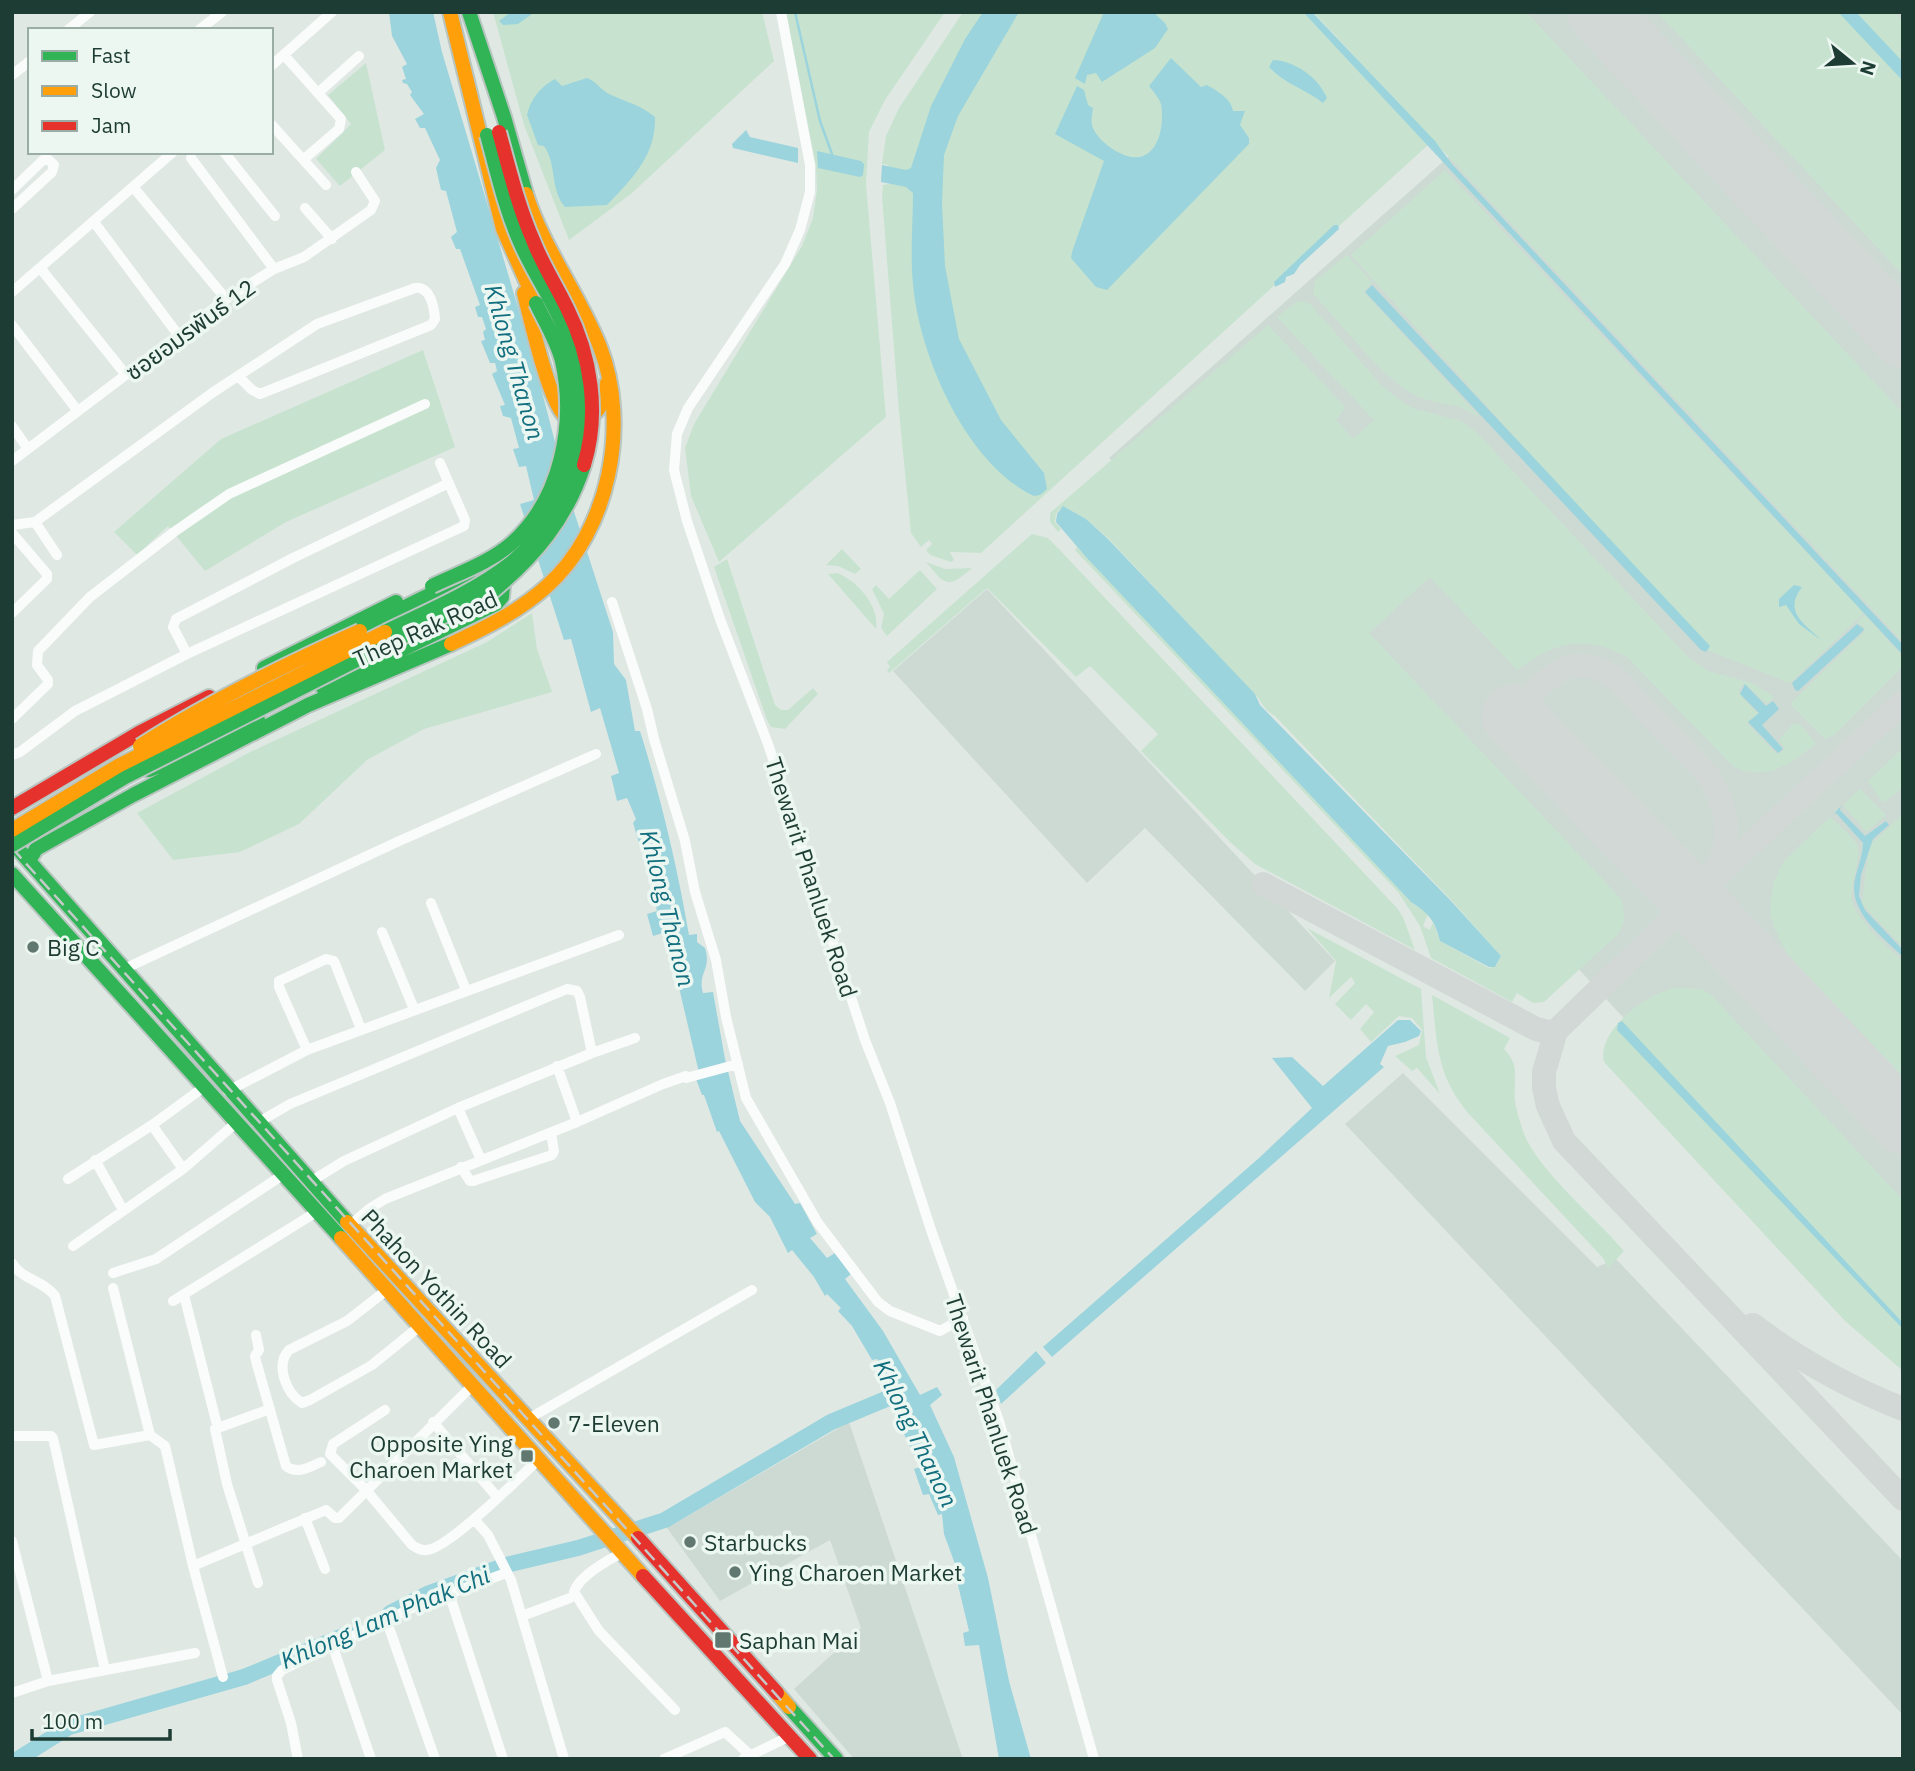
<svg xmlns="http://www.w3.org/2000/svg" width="1915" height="1771" font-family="'IBM Plex Sans','Noto Sans Thai',sans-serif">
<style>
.built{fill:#cddad4}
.green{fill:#c7e3cf}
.water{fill:#9bd4dc}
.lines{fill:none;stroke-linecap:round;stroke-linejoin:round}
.stream{stroke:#9bd4dc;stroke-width:2.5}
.river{stroke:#9bd4dc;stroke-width:16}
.taxiway{stroke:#d2d8d6;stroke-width:24}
.runway{stroke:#d2d8d6;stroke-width:63}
.fast-casing{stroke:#b9c5c0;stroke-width:18}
.slow-casing{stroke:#b9c5c0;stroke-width:18}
.jam-casing{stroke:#b9c5c0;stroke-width:18}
.street{stroke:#fafcfb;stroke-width:10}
.fast{stroke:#30b455;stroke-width:14}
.slow{stroke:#ff9f0a;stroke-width:14}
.jam{stroke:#e5322d;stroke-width:14}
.rail{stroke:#c5c9c8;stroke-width:2.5;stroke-dasharray:14 7;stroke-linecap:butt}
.fast-bridge-casing{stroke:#b9c5c0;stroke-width:18;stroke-linecap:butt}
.slow-bridge-casing{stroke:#b9c5c0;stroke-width:18;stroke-linecap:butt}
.jam-bridge-casing{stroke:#b9c5c0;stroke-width:18;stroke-linecap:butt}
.fast-bridge{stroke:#30b455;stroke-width:14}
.slow-bridge{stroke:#ff9f0a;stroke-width:14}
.jam-bridge{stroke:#e5322d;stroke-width:14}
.poi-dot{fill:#617871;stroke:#edf7f2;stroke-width:2.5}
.labels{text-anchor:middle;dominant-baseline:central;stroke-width:7;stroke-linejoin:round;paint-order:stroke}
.street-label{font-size:23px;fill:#1d3c33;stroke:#edf7f2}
.poi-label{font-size:23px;fill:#1d3c33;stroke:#edf7f2;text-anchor:start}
.water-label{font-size:24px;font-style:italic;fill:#116e7e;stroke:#edf7f2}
</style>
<rect width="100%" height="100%" fill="#e0e8e4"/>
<!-- built -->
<path class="built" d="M1325,12H1903V1322L1109,458L1455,151Z
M987,589L1335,961L1305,991L1145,828L1087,883L893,671Z
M1403,1073L1597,1267L1616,1259L1903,1561V1715L1345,1124Z
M849,1422L963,1759H854L794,1689L861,1628L830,1540L720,1601L667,1528Z"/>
<!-- green -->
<path class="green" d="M493,12H762L774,61L631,194L569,240L524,125Z
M786,12H945L885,100L869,132L866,184L886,417L719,562L691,496L685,448L694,424L802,246L813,218L817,190L816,166Z
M963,12H1303L1428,145L981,553L950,552L954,560L951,562L930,555L926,550L932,544L929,540L921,547L911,533L899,412L882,197L883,185L890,184L888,165L882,164L886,136L899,108Z
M1313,12H1526L1903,413V642Z
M1657,12H1894L1903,22V275Z
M366,63L385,150L340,186L316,159L351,124L328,95Z
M1445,170L1864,613L1790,683L1705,649L1351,255Z
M1347,255L1372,282L1364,292L1482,420C1457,399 1436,407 1411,393C1382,376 1342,325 1318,299L1313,293L1315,281Z
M1298,301L1310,304L1381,385L1397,398L1412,408L1461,421L1476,432L1687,656L1708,671L1752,683L1774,697L1767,704L1744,683L1739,689L1740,695L1758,714L1747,723L1777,755L1785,749L1779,740L1793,724L1801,725L1816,744C1788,764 1770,782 1734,767L1627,657C1586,634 1553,642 1517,670L1430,577L1369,633L1621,899C1626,913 1625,922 1618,934L1544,1002L1533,1003L1517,993L1512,1002L1431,958L1420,926L1398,892L1075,550L1077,547L1412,903L1428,914L1423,926L1430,930L1433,922L1440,941L1489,968L1496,966L1501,956L1453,902L1275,716C1262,710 1261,697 1250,690L1109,539L1086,519L1063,506L1056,514L1055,522L1061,529L1058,532L1050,522V513L1268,325L1345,407L1336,420L1353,439L1374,420L1277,317Z
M423,350L455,447L286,522L205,571L168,526L137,555L114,532L221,439Z
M1032,534L1048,538L1058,548L1397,908L1403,917L1415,950L1255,864L1230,842L1141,751L1158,734L1090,666L1076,677L987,588L895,668L889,673L887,670L890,667L887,662Z
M842,549L861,569L855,574L838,566L826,565Z
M727,559L775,705L781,710H788L813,688L818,694L785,729L771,727L767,720L714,567Z
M926,562L945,569L972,568C947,590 945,585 926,562Z
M920,570L937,589L887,636L881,628L884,614L872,589L876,585L889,599Z
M837,573C858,581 880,607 876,629L828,574Z
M532,613L537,649L552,692L424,729L367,760L299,824L240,852L173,860L137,813L250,752L487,642Z
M1865,615L1903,657V666L1834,735L1825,739L1791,705L1792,702L1864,632L1865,628L1857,622Z
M1903,748V787L1885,802L1880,799L1868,781Z
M1860,789L1886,815L1866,832L1843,805Z
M1903,814V947L1862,904L1869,846Z
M1830,817C1838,825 1852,835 1857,845C1862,856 1850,884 1852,899C1854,919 1889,947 1903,962V1077L1787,954L1774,927L1770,912L1771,898L1774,881L1784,861Z
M1307,928L1421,989L1426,1057L1440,1094L1417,1068L1412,1071L1395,1056L1419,1045L1422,1030L1412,1018L1399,1016L1371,1042L1360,1029L1374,1012L1366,1004L1351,1020L1335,1004L1355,983L1351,977L1329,998L1336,961Z
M1676,988L1702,989L1711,995L1903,1200V1371L1845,1321L1604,1062C1596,1030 1649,992 1676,988Z
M1432,995L1510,1038L1504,1049C1521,1066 1513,1078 1515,1100C1516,1110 1520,1121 1523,1131C1536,1169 1597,1219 1624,1251L1608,1268L1603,1258L1468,1113C1436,1074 1437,1043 1432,995Z"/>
<!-- water -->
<path class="water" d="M389,12H433L442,52L534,361L569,496L613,632L614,664L626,680L635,731H640C661,798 677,866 689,935L697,934V942L705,948C712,971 697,972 703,993L713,992L725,1059L740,1121L795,1204L800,1203L817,1234L810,1238L827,1258L835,1253L851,1274L845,1279L883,1331L920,1395L937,1387L942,1395L930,1405L954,1457L988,1578L1009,1681L1031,1759H999L979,1645L965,1646L963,1633L969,1631L957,1581L959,1575L944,1534L942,1514L938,1515L929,1494L923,1495L914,1469L920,1467L890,1405L886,1384L883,1380L887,1377L877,1359L872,1360L852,1326L838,1311L841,1308L827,1294L825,1296L814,1277L792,1250L788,1253L770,1217L755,1202L719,1131L717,1132L704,1095H702L696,1079L700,1077L666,932L653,936L647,914L657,911L646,855L640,846L633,823L636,819L627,798L617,801L611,776L619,773L600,708L591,712L571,639L564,640L520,504L534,500L526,466L519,467L513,449L519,448L511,418L503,416L500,406L505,405L492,374L497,371L495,363H490L481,341L485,340L483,332L486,329L482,317H478L475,307L480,305L460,249H456L451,237L457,232L446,191L441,190L436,168L440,160L425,128H420L415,119L424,114L410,95L412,92L407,84L403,83L402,80L406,79L402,67L407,64L392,36Z
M511,12H535L518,24L503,25L499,21Z
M983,12H1019L958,116L944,155L942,203L945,266L959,339L1001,420L1044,473L1047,489L1040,495L1034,496C966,464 919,355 913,284C910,254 913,223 913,193L906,187L881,182L882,165L906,170L911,168L931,106L965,39Z
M1104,12H1153L1165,23L1168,29L1155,48L1102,82L1096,73L1087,75L1085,84L1075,78Z
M1303,12H1312L1435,141L1452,164L1903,645V655Z
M1838,12H1856L1903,62V81Z
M1171,58L1201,87L1207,85C1217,91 1231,98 1233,111H1245L1240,125L1249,138V144L1107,290L1096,287L1071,258L1072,252L1104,161L1055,134L1077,86L1084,90L1088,105L1093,108C1092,116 1090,123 1094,130C1101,144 1125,160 1140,157C1161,152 1164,121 1161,104C1159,98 1153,91 1149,86Z
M1273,60C1295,61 1318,77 1327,98L1323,103C1305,89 1284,84 1269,67Z
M587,78C596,81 601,90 609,94C626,102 641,105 655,117C656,156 632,179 607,205L565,207C550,190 557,164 544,146L538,145L527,115C530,100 541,86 555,79L562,86Z
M746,130L750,137L798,148V163L733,148L732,144Z
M817,151L861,161L864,164L863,175L860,177L818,168Z
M1334,225H1338L1339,229L1300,265L1294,274L1286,277L1285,282L1275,287L1274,282Z
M1372,285L1710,646L1706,652L1701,650L1365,292Z
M1063,506L1086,519L1108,539L1255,694L1260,705L1452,902L1501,956L1495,967H1489L1440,941C1434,919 1430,915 1411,902L1086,557L1056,522L1057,514Z
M1794,585L1802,587C1783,612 1804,623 1821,640L1799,624L1786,605L1779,607V599Z
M1857,624L1864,629L1862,632L1798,691L1795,690L1792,683Z
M1745,684L1766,706L1773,701L1779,709L1762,725L1783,749L1778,753L1748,722L1759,713L1740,694Z
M1841,806L1840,810L1865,836L1886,821L1889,825L1873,839L1861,875L1859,896L1865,910L1903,950V957C1884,938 1853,916 1854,886C1855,872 1863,858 1863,843L1836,813L1833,815Z
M1398,1020H1410L1421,1031L1419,1036L1405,1042L1388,1046L1380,1064L1384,1067L1052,1357L1043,1347L1259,1158L1312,1108L1272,1058L1292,1057L1323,1086Z
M1622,1021L1903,1323V1329L1617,1030L1618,1023Z
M1036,1351L1046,1363L1001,1404L996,1390Z"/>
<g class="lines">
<!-- stream -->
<path class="stream" d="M795,12L820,121L832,154"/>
<!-- river -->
<path class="river" d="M390,1613L427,1594L506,1565L578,1548L665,1520L831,1422L898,1394
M18,1759L69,1727L244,1677L348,1634"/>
<!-- taxiway -->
<path class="taxiway" d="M1534,691C1561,666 1581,655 1614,677L1708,775C1728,808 1735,839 1713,874
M1903,702L1692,899L1556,1031L1544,1072V1088L1548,1106L1564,1141L1903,1499
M1263,884L1536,1029L1548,1032L1556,1031
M1753,1325C1799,1360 1850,1388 1903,1409"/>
<!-- runway -->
<path class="runway" d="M1598,12L1903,336
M1513,716L1692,899L1903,1123"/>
<defs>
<path id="fast" d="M469,12L504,117L526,194
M264,668L396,602
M323,688L496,604L502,597L503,586L494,576C454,577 396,612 360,631
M149,770L181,758L258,720
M12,842L347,1222
M29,861L36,849L133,795L308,705L451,644
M12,874L341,1238
M789,1707L836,1759"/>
<path id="slow" d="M450,12L503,229L536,303
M524,293C530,317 549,402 565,416C571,421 580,421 586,419C600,413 606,397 607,383
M451,644C485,628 518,612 546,587C610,531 630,424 600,347C579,294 543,248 526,194
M347,1222L638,1538
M341,1238L643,1576
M777,1693L789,1707"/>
<path id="jam" d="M12,808L139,733L209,697
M638,1538L777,1693
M643,1576L810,1759"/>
</defs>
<!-- fast casing -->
<use href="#fast" class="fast-casing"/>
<!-- slow casing -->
<use href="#slow" class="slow-casing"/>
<!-- jam casing -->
<use href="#jam" class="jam-casing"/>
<!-- street -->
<path class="street" d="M781,12L810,165V192L800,230L785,264L688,408L677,434L674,470L687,521L720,619L768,744L865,1040L890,1103L931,1230L999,1421L1094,1759
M68,30L90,12
M199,30L222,12
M284,55L341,119L339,129L304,159
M271,66L332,12
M12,75L30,61
M319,92L359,56
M271,124L326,185
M224,152L275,216
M191,158L274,269
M134,188L226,299
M12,190L43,160H49L54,165L52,172L12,209
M305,208L332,239
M94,222L179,336
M41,269L126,375
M12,292L173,152
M12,325L77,410
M12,426L28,449
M12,461L226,299L274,269L304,257L371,210L375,201L356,172
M35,522L57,555
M12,525L35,522L212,393L317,324L415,288C430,286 434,306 435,319L431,325L260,394L252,390L238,376
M12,533L47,574V579L12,613
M612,602L647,709L654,739L685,841L695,892L716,960L726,1017L746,1098L818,1223L878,1302L890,1311L940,1331L963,1318
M187,654L173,627L176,619L293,558L449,483
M12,719L48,684V680L37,665L38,651L90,597L174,532L229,494L425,404
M12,755L20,752L75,711L187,654L464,526L465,520L440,463
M431,903L466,990
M382,932L414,1009
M124,969L397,842L596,754
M307,1050L279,987V981L326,959L334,961L361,1029
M592,1053L635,1038
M686,1078L738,1064
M228,1091L307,1050L619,935
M458,1108L481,1160
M577,1122L663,1084L686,1076
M257,1123L290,1104L567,989L577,991L580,997L592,1053L458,1108L344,1161L310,1182
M152,1125L183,1169
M95,1160L123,1210
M461,1167L470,1181H473L552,1155L554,1151L551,1133
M68,1179L152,1125L204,1087
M349,1226L369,1209L385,1199L577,1122L557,1066
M73,1246L183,1169L237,1122
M12,1263C21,1279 44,1281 55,1296L94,1445L150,1435L165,1446L193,1566L223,1677
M113,1273L156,1259L284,1174
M113,1288L150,1435
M388,1289L347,1321L289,1350C275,1365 286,1393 302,1403L310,1400L372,1365L420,1326
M184,1295L216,1421
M173,1301L318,1211
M256,1335L259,1350L255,1356L256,1361L286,1466C297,1475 309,1467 321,1462
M385,1410L333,1444L330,1454L366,1490L412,1545C417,1548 421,1551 427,1550C449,1548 519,1478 538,1460
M528,1419L752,1290
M433,1422L498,1498
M12,1436H51L53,1438L105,1670
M305,1518L325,1569
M474,1519L488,1535L511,1580L564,1759
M12,1541L48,1681
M624,1552C609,1559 579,1576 574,1592L599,1631L675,1710
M193,1566L326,1510L335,1518H339L472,1386
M258,1583L227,1484L215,1429L270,1409
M449,1593L503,1759
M522,1616L570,1598
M386,1619L435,1759
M333,1647L371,1759
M12,1693L48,1681L195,1653
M298,1759L291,1723L277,1680V1676L282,1670L416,1606L506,1573
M664,1759L725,1732L750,1755
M743,1759L790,1736"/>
<!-- fast -->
<use href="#fast" class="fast"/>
<!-- slow -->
<use href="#slow" class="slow"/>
<!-- jam -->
<use href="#jam" class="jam"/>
<!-- rail -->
<path class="rail" d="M12,848L834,1759"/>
<defs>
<path id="fast-bridge" d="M432,586C459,573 489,563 512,543C561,499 576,424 562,361C557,341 545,322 536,303
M385,632C428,611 474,592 511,563C574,511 594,413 568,338C556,304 534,275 520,242C505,208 497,171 487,135
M12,845L125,777L493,591C535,556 567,518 584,465"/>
<path id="slow-bridge" d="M140,746C210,701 284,665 360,631
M12,830L118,766L385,632"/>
<path id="jam-bridge" d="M499,132C509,168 518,206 533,240C542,264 556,285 567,308C591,356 600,413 584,465"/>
</defs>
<!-- fast-bridge casing -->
<use href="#fast-bridge" class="fast-bridge-casing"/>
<!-- slow-bridge casing -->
<use href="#slow-bridge" class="slow-bridge-casing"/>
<!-- jam-bridge casing -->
<use href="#jam-bridge" class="jam-bridge-casing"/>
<!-- fast-bridge -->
<use href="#fast-bridge" class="fast-bridge"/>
<!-- slow-bridge -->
<use href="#slow-bridge" class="slow-bridge"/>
<!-- jam-bridge -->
<use href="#jam-bridge" class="jam-bridge"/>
</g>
<!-- markers -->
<g class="poi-dot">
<circle cx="33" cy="947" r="7"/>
<circle cx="554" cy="1423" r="7"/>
<rect x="520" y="1449" width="14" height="14" rx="3.5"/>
<circle cx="690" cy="1542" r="7"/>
<circle cx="735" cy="1572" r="7"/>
<rect x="714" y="1631" width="18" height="18" rx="3.5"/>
</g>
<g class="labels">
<!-- street labels -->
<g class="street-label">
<text transform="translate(190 329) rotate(-36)">ซอยอมรพันธ์ 12</text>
<text transform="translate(425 628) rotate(-24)">Thep Rak Road</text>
<text transform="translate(812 877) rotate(72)">Thewarit Phanluek Road</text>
<text transform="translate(437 1288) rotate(47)">Phahon Yothin Road</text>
<text transform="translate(992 1414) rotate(72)">Thewarit Phanluek Road</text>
</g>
<!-- poi labels -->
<g class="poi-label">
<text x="47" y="947">Big C</text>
<text x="568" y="1423">7-Eleven</text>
<text x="513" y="1443" text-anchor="end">Opposite Ying<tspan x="513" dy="26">Charoen Market</tspan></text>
<text x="704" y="1542">Starbucks</text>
<text x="749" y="1572">Ying Charoen Market</text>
<text x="739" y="1640">Saphan Mai</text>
</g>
<!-- water labels -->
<g class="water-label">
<text transform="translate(515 362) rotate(74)">Khlong Thanon</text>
<text transform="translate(668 908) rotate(76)">Khlong Thanon</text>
<text transform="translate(916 1433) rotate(64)">Khlong Thanon</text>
<text transform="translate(385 1617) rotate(-23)">Khlong Lam Phak Chi</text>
</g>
</g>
<!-- border -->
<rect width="1915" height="1771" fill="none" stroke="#1d3c33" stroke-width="28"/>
<!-- legend -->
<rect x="28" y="28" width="245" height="126" fill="#edf7f2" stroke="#9aaca6" stroke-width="2"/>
<rect x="42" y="51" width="35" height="10" fill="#30b455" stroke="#9aaca6" stroke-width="2"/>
<text x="91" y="63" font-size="21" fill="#1d3c33">Fast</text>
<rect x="42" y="86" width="35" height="10" fill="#ff9f0a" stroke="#9aaca6" stroke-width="2"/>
<text x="91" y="98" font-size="21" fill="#1d3c33">Slow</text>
<rect x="42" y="121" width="35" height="10" fill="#e5322d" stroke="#9aaca6" stroke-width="2"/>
<text x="91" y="133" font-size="21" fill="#1d3c33">Jam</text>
<!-- north arrow -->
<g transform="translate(1852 63) rotate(108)" stroke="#edf7f2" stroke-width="5" paint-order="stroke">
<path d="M0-5L12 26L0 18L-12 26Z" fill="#1d3c33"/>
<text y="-10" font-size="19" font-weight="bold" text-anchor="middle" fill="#1d3c33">N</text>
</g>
<!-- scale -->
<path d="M32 1729v10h138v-10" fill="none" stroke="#1d3c33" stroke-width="3.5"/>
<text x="42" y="1729" font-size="21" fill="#1d3c33" stroke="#edf7f2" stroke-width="5" paint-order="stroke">100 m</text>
</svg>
